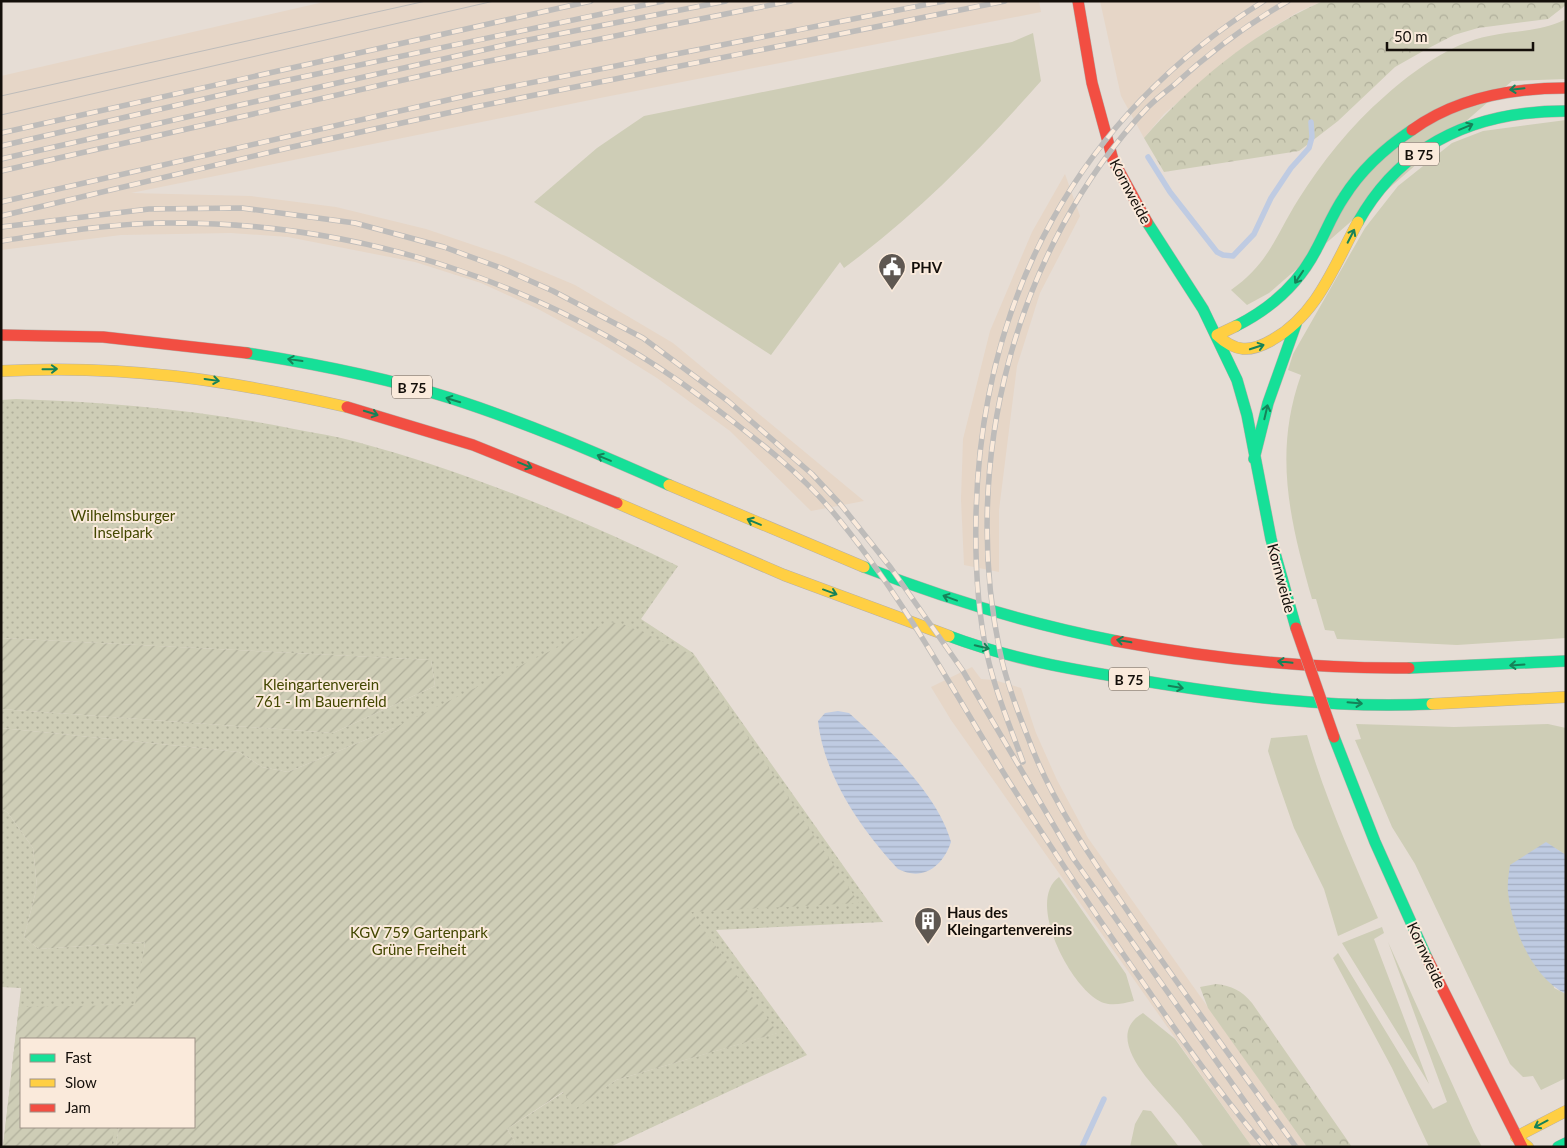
<svg xmlns="http://www.w3.org/2000/svg" width="1567" height="1148" font-family="Lato,sans-serif">
<style>
.built{fill:#e6d6c7}
.grass{fill:#cecdb6}
.forest{fill:url(#forest-crowns)}
.park{fill:url(#park-dots)}
.garden{fill:url(#garden-furrows)}
.water{fill:url(#water-rules)}
.lines{fill:none;stroke-linecap:round;stroke-linejoin:round}
.stream{stroke:#bfcbe2;stroke-width:5.5}
.fast-casing{stroke:#b6afa8;stroke-width:12}
.slow-casing{stroke:#b6afa8;stroke-width:12}
.jam-casing{stroke:#b6afa8;stroke-width:12}
.fast{stroke:#16e098;stroke-width:11}
.slow{stroke:#ffcf43;stroke-width:11}
.jam{stroke:#f24e42;stroke-width:11}
.tram{stroke:#bebcba;stroke-width:1}
.rail-casing{stroke:#bebcba;stroke-width:5.5}
.rail{stroke:#faeadb;stroke-width:4;stroke-dasharray:11;stroke-linecap:butt}
.jam-bridge-casing{stroke:#b6afa8;stroke-width:12;stroke-linecap:butt}
.jam-bridge{stroke:#f24e42;stroke-width:11}
.oneway{stroke:#158258}
.labels{text-anchor:middle;dominant-baseline:central;stroke-width:4;stroke-linejoin:round;paint-order:stroke}
.shield{fill:#faeadb;stroke:#595149;stroke-width:1}
.shield-label{font-size:14px;font-weight:bold;fill:#140f0a}
.street-label{font-size:15px;fill:#140f0a;stroke:#faeadb}
.poi-label{font-size:15px;font-weight:bold;fill:#140f0a;stroke:#faeadb;text-anchor:start}
.park-label{font-size:15px;fill:#434700;stroke:#faeadb}
</style>
<defs>
<pattern id="forest-crowns" width="20" height="18" patternUnits="userSpaceOnUse" patternTransform="scale(1.25)"><rect width="20" height="18" fill="#cecdb6"/><path d="M2 6a3 3 0 1 1 6 0M12 15a3 3 0 1 1 6 0" fill="none" stroke="#b0af9b"/></pattern>
<pattern id="park-dots" width="8" height="8" patternUnits="userSpaceOnUse" patternTransform="scale(1.25)"><rect width="8" height="8" fill="#cecdb6"/><path d="M2 2h.1M6 6h.1" fill="none" stroke="#b0af9b" stroke-width="1.8" stroke-linecap="round"/></pattern>
<pattern id="garden-furrows" width="10" height="10" patternUnits="userSpaceOnUse" patternTransform="scale(1.25)"><rect width="10" height="10" fill="#cecdb6"/><path d="M-1 1l2-2M0 10L10 0M9 11l2-2" fill="none" stroke="#b0af9b"/></pattern>
<pattern id="water-rules" width="6" height="5" patternUnits="userSpaceOnUse" patternTransform="scale(1.25)"><rect width="6" height="5" fill="#bfcbe2"/><path d="M0 2.5h6" fill="none" stroke="#a3adc1"/></pattern>
</defs>
<rect width="100%" height="100%" fill="#e6ddd5"/>
<!-- built -->
<path class="built" d="M328,1H1039L1041,12L600,98L131,193L251,196L336,207L426,229L506,256L575,285L673,343L864,501L811,511L730,431L657,378L599,342L538,309L481,283L415,262L288,237L231,233L121,235L1,250V76Z
M1100,1H1323L1300,11L1268,30L1220,66L1164,114L1144,138L1121,96Z
M1065,174L1080,216L1040,293L1017,366L999,510V572L964,565L961,499L963,439L990,331L1032,232Z
M972,667L981,679L994,680L1021,688L1036,733L1057,780L1088,838L1307,1147H1252L951,720L931,687Z"/>
<!-- grass -->
<path class="grass" d="M1566,19V79L1512,81L1269,293L1247,305L1231,290C1269,263 1275,237 1298,200C1322,162 1351,125 1385,96C1413,71 1451,43 1489,36C1515,30 1542,32 1566,19Z
M1033,33L1041,81C981,149 917,214 844,268L840,262L771,355L534,202L597,148L644,116L1012,42Z
M1566,120V638L1457,645L1337,639L1334,631L1325,630L1316,599H1312C1290,521 1273,454 1301,375L1288,370L1293,354L1365,228L1398,186L1452,143L1483,131Z
M1356,724L1454,727L1548,724L1566,728V855L1546,843L1554,988L1566,994V1078L1541,1090L1533,1076L1523,1077L1510,1064L1415,864L1392,827L1355,740L1361,739Z
M1307,735C1325,798 1352,858 1378,918L1338,936L1324,889L1294,828L1278,782L1268,751L1271,738Z
M1059,877L1126,974L1134,1001C1125,1003 1113,1006 1104,1003C1074,994 1024,902 1059,877Z
M1382,927L1384,933L1374,939L1429,1084L1342,943Z
M1388,942L1474,1132L1482,1147H1429L1392,1068L1333,958L1338,953L1433,1109L1447,1102Z
M1143,1013L1175,1039L1252,1147H1204C1194,1134 1184,1120 1173,1108C1155,1087 1101,1037 1143,1013Z
M1143,1110L1151,1111L1179,1147H1130L1135,1124Z"/>
<!-- forest -->
<path class="forest" d="M1323,1H1566V5L1548,19L1478,28L1454,35L1425,50L1395,67L1338,121L1299,151L1164,172L1144,138C1193,82 1255,31 1323,1Z
M1216,984C1232,986 1241,990 1252,1003L1352,1147H1307L1208,1008L1200,987Z"/>
<!-- park -->
<path class="park" d="M16,399C111,402 200,410 294,429C315,433 336,436 357,442C468,472 574,516 678,566L641,619L693,653L883,922L716,930L807,1055L610,1147H508L515,1142L507,1129L564,1092L575,1108L616,1080L777,1033L690,912L394,728L288,772L262,767L239,752L1,728V709L333,733L435,686L431,660L1,638V400Z
M1,808L8,813L33,848L37,887L24,937L39,949L145,942L131,1039H21V1127H119L116,1147H3L21,988L1,987Z"/>
<!-- garden -->
<path class="garden" d="M609,622L623,624L693,655L859,903L691,912L778,1033L616,1080L575,1109L563,1092L507,1129L515,1142L508,1147H116L119,1127H194V1039H21V1127H115L111,1147H3L19,1007L135,1005L145,942L39,949L24,937L37,887L33,848L8,813L1,808V728L239,752L262,767L288,772L394,728Z
M1,638L431,660L435,686L333,733L1,709Z"/>
<!-- water -->
<path class="water" d="M838,711L849,713C885,745 938,794 951,842C943,866 923,882 898,869C861,829 824,776 818,721L825,713Z
M1546,842L1566,855V994C1532,977 1512,928 1508,892C1507,883 1509,873 1510,865Z"/>
<g class="lines">
<!-- stream -->
<path class="stream" d="M1148,157L1170,192L1217,252L1223,255L1233,256L1254,234L1271,198L1291,168L1309,148L1312,137L1311,122
M1082,1147L1104,1099"/>
<defs>
<path id="fast" d="M1147,222L1203,309L1237,380L1247,415L1271,539L1296,628
M1358,222C1403,142 1478,111 1566,111
M1236,326C1272,308 1299,284 1317,248C1326,231 1333,213 1344,197C1361,170 1385,148 1412,130
M247,353C316,364 384,377 450,398C525,422 597,453 669,485
M1254,459L1268,403L1296,324
M864,567C946,599 1029,624 1116,641
M949,636C1010,659 1074,670 1138,680C1235,696 1334,709 1432,704
M1409,668L1566,661
M1334,737L1375,842L1427,958
M1558,1147L1566,1143"/>
<path id="slow" d="M1236,326L1217,335C1235,352 1250,353 1272,340C1317,315 1334,266 1358,222
M1,371C123,364 228,380 347,407
M669,485L864,567
M617,503L784,575L949,636
M1432,704L1566,697
M1528,1147L1516,1137L1566,1111"/>
<path id="jam" d="M1078,1L1092,83L1113,160L1147,222
M1412,130C1457,97 1512,88 1566,88
M1,335L103,337L247,353
M347,407L473,445L617,503
M1116,641C1213,659 1310,669 1409,668
M1427,958L1522,1147"/>
</defs>
<!-- fast casing -->
<use href="#fast" class="fast-casing"/>
<!-- slow casing -->
<use href="#slow" class="slow-casing"/>
<!-- jam casing -->
<use href="#jam" class="jam-casing"/>
<!-- fast -->
<use href="#fast" class="fast"/>
<!-- slow -->
<use href="#slow" class="slow"/>
<!-- jam -->
<use href="#jam" class="jam"/>
<!-- tram -->
<path class="tram" d="M1,96L426,1
M1,115L494,1"/>
<defs>
<path id="rail" d="M1288,1C1246,25 1209,53 1174,85C1165,92 1156,99 1148,107C1014,249 960,462 1000,652C1007,685 1020,717 1032,748C1057,811 1097,866 1135,922C1187,998 1242,1072 1296,1147
M1,133L591,1
M1,146L260,86L663,1
M1,159L523,41L726,1
M1,171L474,64L791,1
M1,202L474,94L944,1
M1,216L292,147L475,107L1005,1
M1,227L149,209L242,208L355,223L444,247L501,268L553,291L643,338L728,401L812,474L841,505L891,568L963,671L1073,858L1277,1147
M1,241C54,233 107,224 161,223C356,220 549,283 705,400C749,434 796,468 832,511C901,593 952,689 1008,780C1052,849 1097,917 1144,984C1182,1040 1221,1095 1265,1147
M1023,762C1010,726 995,691 987,654C977,608 975,562 976,515C981,298 1078,117 1264,1"/>
</defs>
<!-- rail casing -->
<use href="#rail" class="rail-casing"/>
<!-- rail -->
<use href="#rail" class="rail"/>
<defs>
<path id="jam-bridge" d="M1296,628L1334,737"/>
</defs>
<!-- jam-bridge casing -->
<use href="#jam-bridge" class="jam-bridge-casing"/>
<!-- jam-bridge -->
<use href="#jam-bridge" class="jam-bridge"/>
</g>
<!-- one-way arrows -->
<defs><path id="oneway-shaft" d="M-6 0H5M1.5-3L5.5 0L1.5 3" fill="none" stroke-width="1.6" stroke-linecap="round" stroke-linejoin="round" transform="scale(1.25)"/></defs>
<g class="oneway">
<use href="#oneway-shaft" transform="translate(1517 89) rotate(174)"/>
<use href="#oneway-shaft" transform="translate(1466 127) rotate(-23)"/>
<use href="#oneway-shaft" transform="translate(1351 236) rotate(-63)"/>
<use href="#oneway-shaft" transform="translate(1299 277) rotate(124)"/>
<use href="#oneway-shaft" transform="translate(1257 347) rotate(-18)"/>
<use href="#oneway-shaft" transform="translate(295 360) rotate(-172)"/>
<use href="#oneway-shaft" transform="translate(50 369) rotate(-1)"/>
<use href="#oneway-shaft" transform="translate(212 380) rotate(8)"/>
<use href="#oneway-shaft" transform="translate(453 400) rotate(-163)"/>
<use href="#oneway-shaft" transform="translate(1266 412) rotate(-77)"/>
<use href="#oneway-shaft" transform="translate(371 413) rotate(17)"/>
<use href="#oneway-shaft" transform="translate(604 458) rotate(-157)"/>
<use href="#oneway-shaft" transform="translate(525 465) rotate(22)"/>
<use href="#oneway-shaft" transform="translate(754 522) rotate(-157)"/>
<use href="#oneway-shaft" transform="translate(830 592) rotate(20)"/>
<use href="#oneway-shaft" transform="translate(950 598) rotate(-160)"/>
<use href="#oneway-shaft" transform="translate(1124 641) rotate(-170)"/>
<use href="#oneway-shaft" transform="translate(982 647) rotate(14)"/>
<use href="#oneway-shaft" transform="translate(1285 662) rotate(-174)"/>
<use href="#oneway-shaft" transform="translate(1517 665) rotate(176)"/>
<use href="#oneway-shaft" transform="translate(1176 687) rotate(9)"/>
<use href="#oneway-shaft" transform="translate(1355 703) rotate(5)"/>
<use href="#oneway-shaft" transform="translate(1541 1124) rotate(152)"/>
</g>
<!-- icons -->
<defs>
<symbol id="civic-pin" viewBox="-11 -11 22 30"><path d="M0 17L-7.5 6A9.5 9.5 0 1 1 7.5 6Z" fill="#5e5751" stroke="#faeadb"/><path d="M-.6-6.5H3V-4.5H.6V-3L4-1V1h2V6H-6V1h2V-1L-.6-3ZM-1.2 2.5V6h2.4V2.5Z" fill="#fff"/></symbol>
<symbol id="building-pin" viewBox="-11 -11 22 30"><path d="M0 17L-7.5 6A9.5 9.5 0 1 1 7.5 6Z" fill="#5e5751" stroke="#faeadb"/><path d="M-4-6H4V6H1V3H-1V6H-4ZM-2.5-4.3h1.7v1.8h-1.7ZM.8-4.3h1.7v1.8H.8ZM-2.5-1h1.7V.8h-1.7ZM.8-1h1.7V.8H.8Z" fill="#fff"/></symbol>
</defs>
<g fill-rule="evenodd">
<use href="#civic-pin" x="876" y="251" width="32" height="43"/>
<use href="#building-pin" x="912" y="905" width="32" height="43"/>
</g>
<g class="labels">
<!-- shield labels -->
<g class="shield">
<rect x="1399" y="142.5" width="40" height="23" rx="4"/>
<rect x="392" y="375.5" width="40" height="23" rx="4"/>
<rect x="1109" y="667.5" width="40" height="23" rx="4"/>
</g>
<g class="shield-label">
<text x="1419" y="154">B 75</text>
<text x="412" y="387">B 75</text>
<text x="1129" y="679">B 75</text>
</g>
<!-- street labels -->
<g class="street-label">
<text transform="translate(1131 191) rotate(62)">Kornweide</text>
<text transform="translate(1282 578) rotate(75)">Kornweide</text>
<text transform="translate(1427 955) rotate(65)">Kornweide</text>
</g>
<!-- poi labels -->
<g class="poi-label">
<text x="911" y="267">PHV</text>
<text x="947" y="912">Haus des<tspan x="947" dy="17">Kleingartenvereins</tspan></text>
</g>
<!-- park labels -->
<g class="park-label">
<text x="123" y="515">Wilhelmsburger<tspan x="123" dy="17">Inselpark</tspan></text>
<text x="321" y="684">Kleingartenverein<tspan x="321" dy="17">761 - Im Bauernfeld</tspan></text>
<text x="419" y="932">KGV 759 Gartenpark<tspan x="419" dy="17">Grüne Freiheit</tspan></text>
</g>
</g>
<!-- border -->
<rect width="1567" height="1148" fill="none" stroke="#140f0a" stroke-width="5"/>
<!-- legend -->
<rect x="20" y="1038" width="175" height="90" fill="#faeadb" stroke="#9e9287"/>
<rect x="30" y="1054" width="25" height="8" fill="#16e098" stroke="#9e9287"/>
<text x="65" y="1063" font-size="15" fill="#140f0a">Fast</text>
<rect x="30" y="1079" width="25" height="8" fill="#ffcf43" stroke="#9e9287"/>
<text x="65" y="1088" font-size="15" fill="#140f0a">Slow</text>
<rect x="30" y="1104" width="25" height="8" fill="#f24e42" stroke="#9e9287"/>
<text x="65" y="1113" font-size="15" fill="#140f0a">Jam</text>
<!-- scale -->
<path d="M1387 42v8h146v-8" fill="none" stroke="#140f0a" stroke-width="2.5"/>
<text x="1394" y="42" font-size="15" fill="#140f0a" stroke="#faeadb" stroke-width="4" paint-order="stroke">50 m</text>
</svg>
